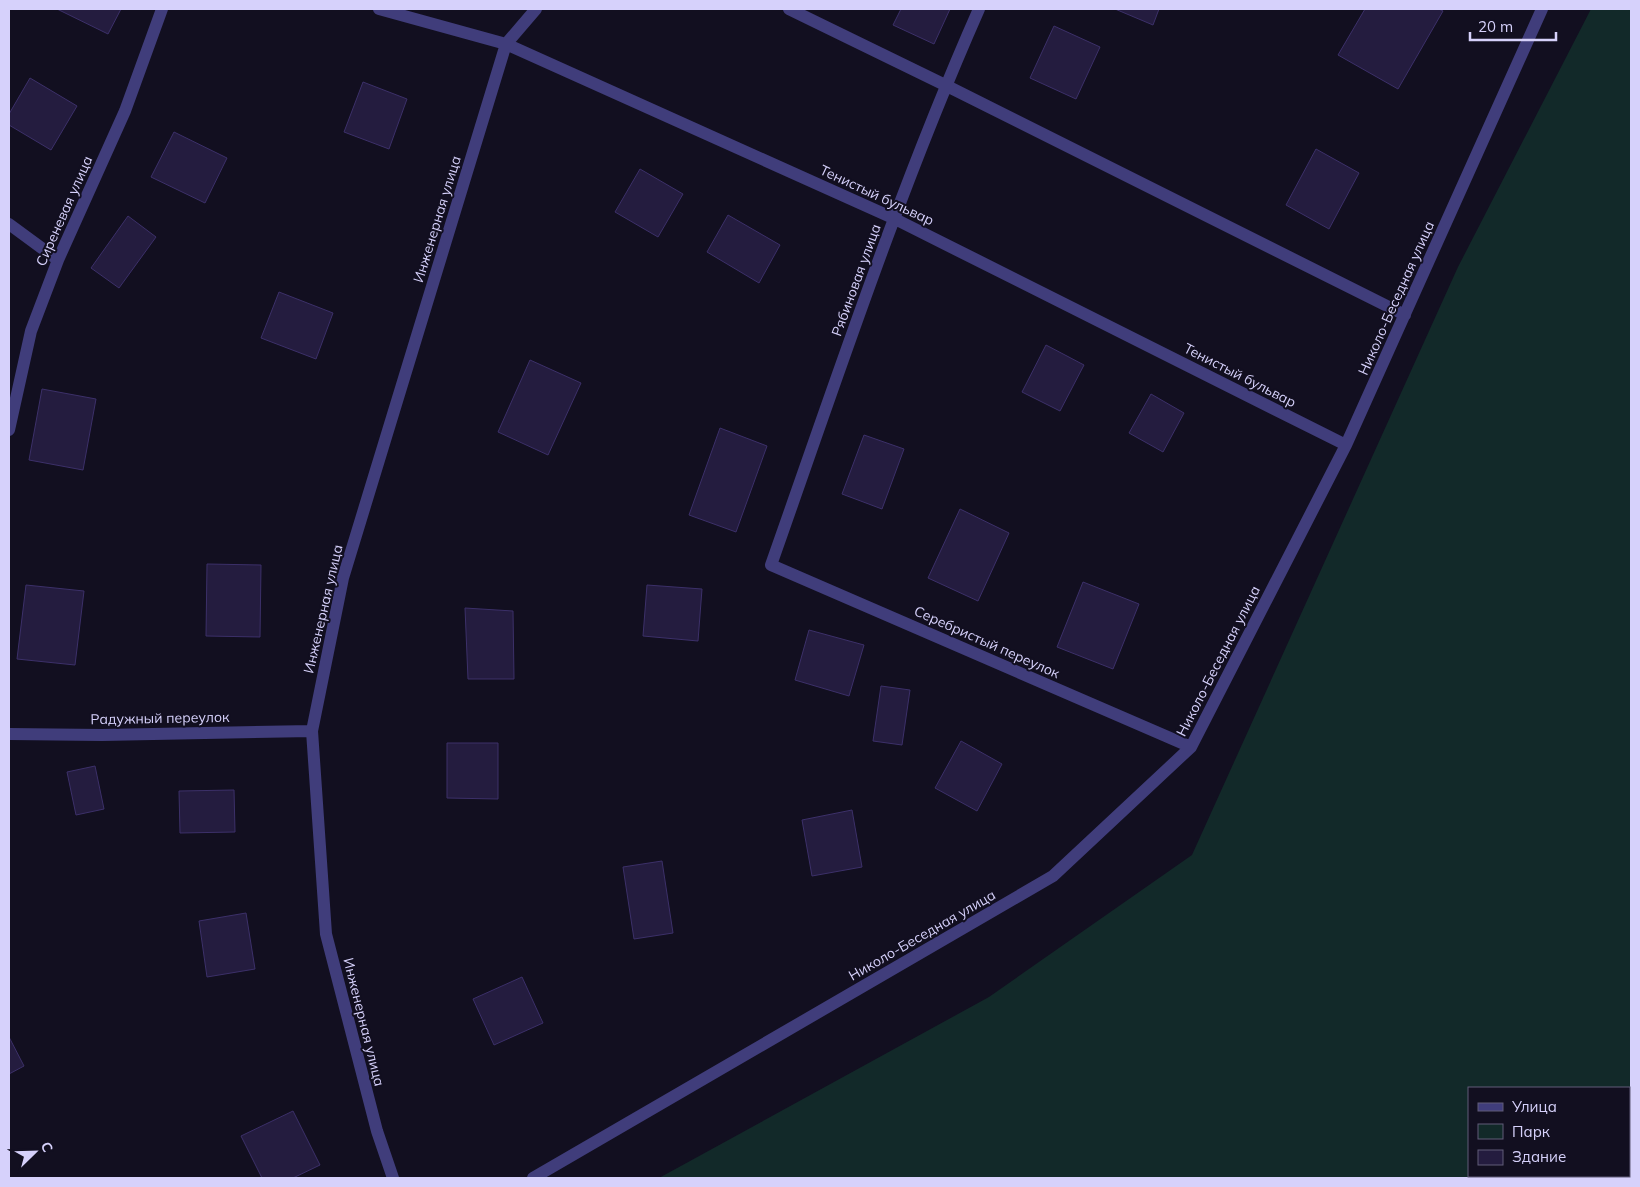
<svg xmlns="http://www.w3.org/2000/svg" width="1640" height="1187" font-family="Mulish,sans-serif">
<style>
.green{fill:#122929;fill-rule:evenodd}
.building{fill:#241c3f;stroke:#3c3069}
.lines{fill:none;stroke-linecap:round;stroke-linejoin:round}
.street{stroke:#403d7b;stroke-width:12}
.labels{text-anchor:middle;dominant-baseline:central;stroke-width:4;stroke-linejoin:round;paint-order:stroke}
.street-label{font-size:14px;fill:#d6d1fb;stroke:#120f20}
</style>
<rect width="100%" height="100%" fill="#120f20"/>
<!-- green -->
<path class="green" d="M1591,9H1631V1178H659L989,997L1192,855L1458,267ZM1469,1088H1629V1176H1469Z"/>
<!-- building -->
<path class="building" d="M57,9H121L108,34Z
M901,9H950L934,44L893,25Z
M1115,9H1159L1153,25Z
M1365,9H1439L1443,11L1398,89L1338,55Z
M1054,26L1100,47L1076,99L1030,78Z
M30,78L77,106L51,150L9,125V114Z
M363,82L407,99L389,149L344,132Z
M174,132L227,158L205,203L151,177Z
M1316,149L1359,173L1329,229L1286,205Z
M640,169L683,194L658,237L615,212Z
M728,215L780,245L759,283L707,252Z
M128,216L156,237L119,288L91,268Z
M279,292L333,313L316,359L261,338Z
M1046,345L1084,365L1060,411L1022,392Z
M530,360L581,383L548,455L498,432Z
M42,389L96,399L83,470L29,460Z
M1151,394L1184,413L1163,452L1129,433Z
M720,428L767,446L736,532L689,515Z
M864,435L904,449L882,509L842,494Z
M960,509L1009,533L978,601L928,578Z
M207,564L261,565L260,637L206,636Z
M1083,582L1139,604L1113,669L1057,647Z
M26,585L84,591L75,665L17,659Z
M647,585L702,589L698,641L643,636Z
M465,608L513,611L514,679H468Z
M809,630L864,645L849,696L795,680Z
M881,686L910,690L902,745L873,741Z
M961,741L1002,764L977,811L935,788Z
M447,743H498V799L447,798Z
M95,766L104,809L76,815L67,772Z
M234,790L235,832L180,833L179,791Z
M852,810L862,867L812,876L802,820Z
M662,861L673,933L634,939L623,867Z
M246,913L255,969L207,977L199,921Z
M522,977L543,1023L494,1045L473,999Z
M9,1037L24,1066L9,1074Z
M293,1111L320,1165L293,1178H262L241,1136Z"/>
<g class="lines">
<!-- street -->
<path class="street" d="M379,9L506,44L893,218L1346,445
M789,9L945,85L1405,315
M979,9C899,190 837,378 771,565L1191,747
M9,224L58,260
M9,430L31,331L58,260L125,111L162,9
M9,734L102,735L312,731
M393,1178L377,1131L326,934L312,731L343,578L506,44L536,9
M533,1178L1053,876L1191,747L1346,445L1542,9"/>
</g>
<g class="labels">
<!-- street labels -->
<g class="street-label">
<text transform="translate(877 195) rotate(25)">Тенистый бульвар</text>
<text transform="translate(64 211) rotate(-66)">Сиреневая улица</text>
<text transform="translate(437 219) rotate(-73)">Инженерная улица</text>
<text transform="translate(856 280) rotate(-70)">Рябиновая улица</text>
<text transform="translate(1396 298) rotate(-66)">Николо-Беседная улица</text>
<text transform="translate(1240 375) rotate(27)">Тенистый бульвар</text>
<text transform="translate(323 609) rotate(-77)">Инженерная улица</text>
<text transform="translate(987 642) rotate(24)">Серебристый переулок</text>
<text transform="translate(1218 661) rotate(-63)">Николо-Беседная улица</text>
<text transform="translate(160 718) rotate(-1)">Радужный переулок</text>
<text transform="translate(922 935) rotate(-30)">Николо-Беседная улица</text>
<text transform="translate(364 1022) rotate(76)">Инженерная улица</text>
</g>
</g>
<!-- border -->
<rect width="1640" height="1187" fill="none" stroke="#d6d1fb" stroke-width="20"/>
<!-- legend -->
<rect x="1468" y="1087" width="162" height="90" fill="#120f20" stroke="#605d78"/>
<rect x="1478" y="1103" width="25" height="8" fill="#403d7b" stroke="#605d78"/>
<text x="1512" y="1112" font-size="15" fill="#d6d1fb">Улица</text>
<rect x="1478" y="1124" width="25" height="15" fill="#122929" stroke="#605d78"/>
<text x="1512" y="1137" font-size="15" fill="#d6d1fb">Парк</text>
<rect x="1478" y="1150" width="25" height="15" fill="#241c3f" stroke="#605d78"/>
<text x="1512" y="1162" font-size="15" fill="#d6d1fb">Здание</text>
<!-- north arrow -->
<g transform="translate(35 1152) rotate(67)" stroke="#120f20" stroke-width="4" paint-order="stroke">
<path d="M0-4L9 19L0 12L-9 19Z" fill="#d6d1fb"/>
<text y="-8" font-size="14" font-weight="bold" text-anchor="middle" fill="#d6d1fb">С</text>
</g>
<!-- scale -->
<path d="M1470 32v8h86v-8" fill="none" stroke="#d6d1fb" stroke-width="2.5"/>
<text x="1478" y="32" font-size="15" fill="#d6d1fb" stroke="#120f20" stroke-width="4" paint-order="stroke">20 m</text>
</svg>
